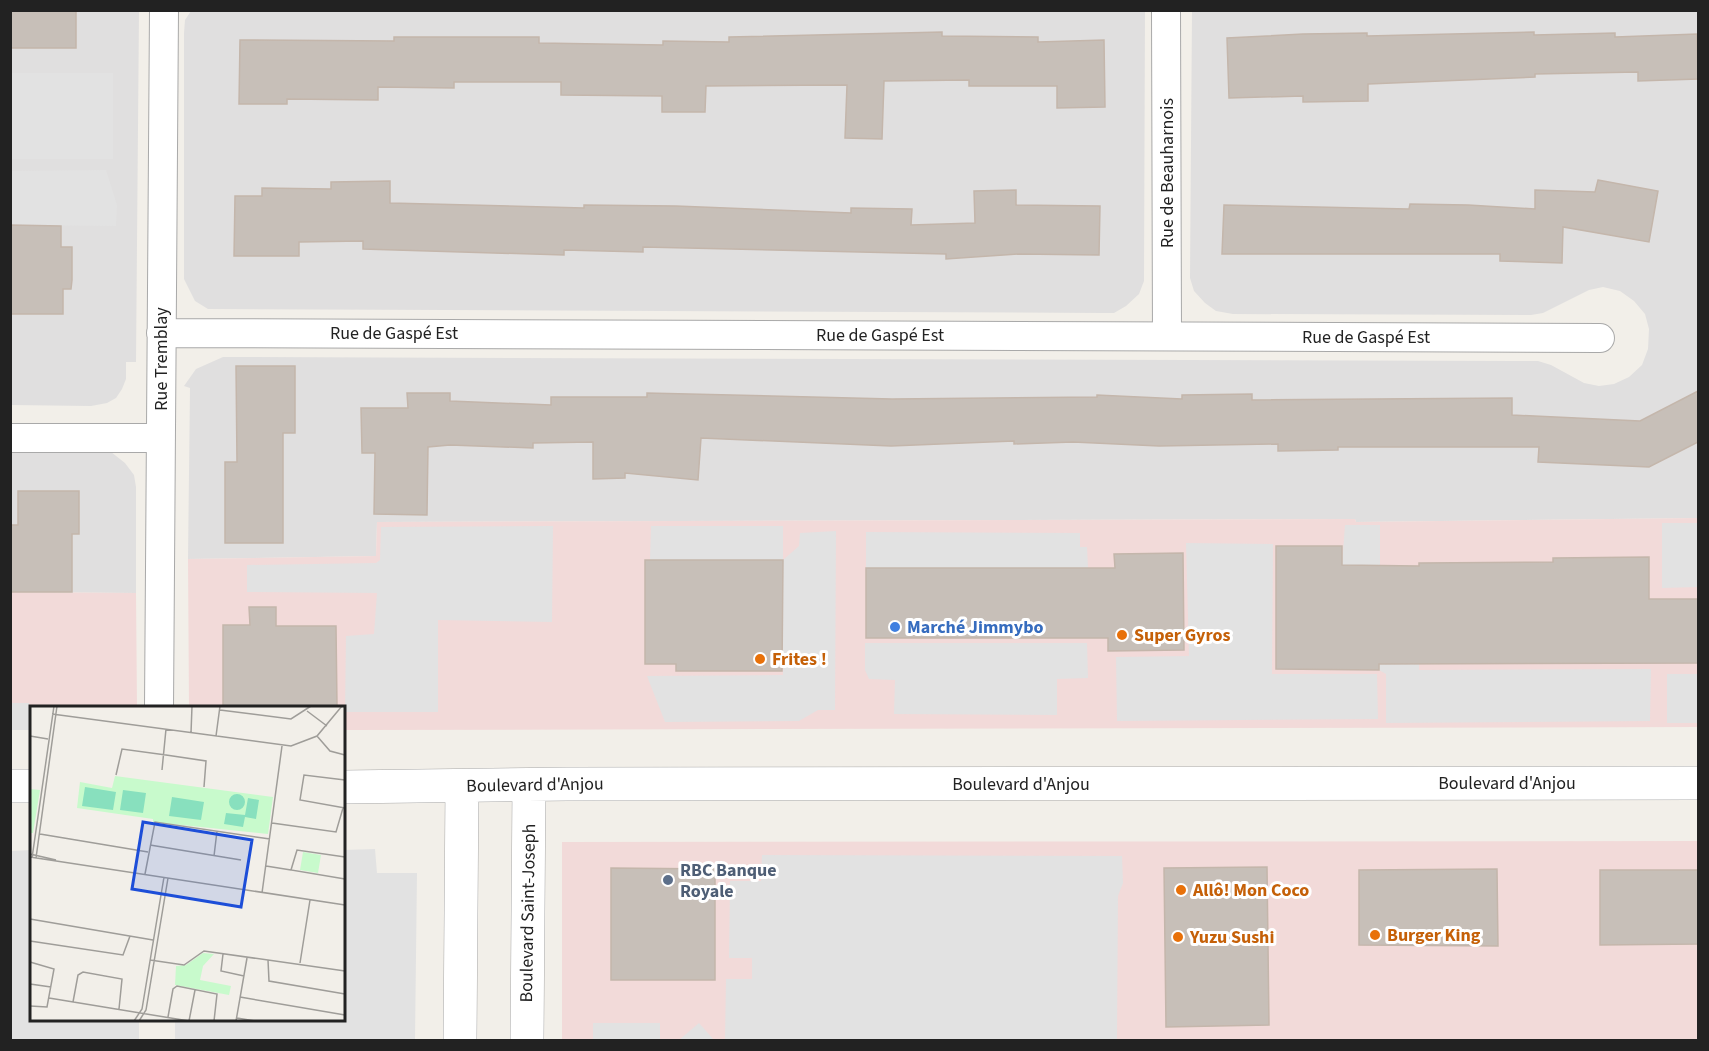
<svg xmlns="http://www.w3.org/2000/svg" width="1709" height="1051" font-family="'Source Sans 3',sans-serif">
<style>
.residential{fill:#e0dfdf}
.commercial{fill:#f2dad9}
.parking{fill:#e2e2e2}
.building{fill:#c7bfb8;stroke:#c4b6ab;stroke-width:1.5}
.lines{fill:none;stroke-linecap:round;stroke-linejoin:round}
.minor-casing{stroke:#a9a9a9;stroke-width:30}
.tertiary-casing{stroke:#a9a9a9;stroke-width:34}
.minor{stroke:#fff;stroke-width:28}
.tertiary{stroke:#fff;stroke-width:33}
.shop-dot{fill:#3f7fe0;stroke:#fff;stroke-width:2}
.food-dot{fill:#e8710a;stroke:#fff;stroke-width:2}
.service-dot{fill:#5c6f8a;stroke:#fff;stroke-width:2}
.labels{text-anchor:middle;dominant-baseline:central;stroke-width:6;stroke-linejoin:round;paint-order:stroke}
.street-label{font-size:18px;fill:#222;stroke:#fff}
.shop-label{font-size:18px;font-weight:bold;fill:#366cbe;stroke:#fff;text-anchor:start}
.food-label{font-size:18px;font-weight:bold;fill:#c56008;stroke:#fff;text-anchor:start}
.service-label{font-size:18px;font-weight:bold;fill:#4e5e75;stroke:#fff;text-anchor:start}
.inset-road{fill:none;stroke:#9f9d99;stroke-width:1.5}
.view{fill:#1d4ed8;fill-opacity:0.15;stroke:#1d4ed8;stroke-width:3}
.inset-edge{fill:none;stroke:#222;stroke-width:3}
</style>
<rect width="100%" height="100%" fill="#f2efe9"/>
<!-- residential -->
<path class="residential" d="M11,11H139L136,362H126V379L122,389L116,398L107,403L91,406L11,405Z
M191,11H1145L1144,281L1139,294L1126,306L1114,313H1102L208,309L195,301L184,279V33L185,20Z
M1192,11H1698V518L1356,522L1355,519L377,522L376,556L188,559L190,388L184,386L196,369L223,357L1514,361H1538L1551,365L1584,383L1599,386L1614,384L1629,377L1642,365L1648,349L1649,329L1645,314L1634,301L1620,291L1603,287L1589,290L1543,313L1531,315L1233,314L1216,311L1205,303L1194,291L1190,278Z
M11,448L97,449L111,452L125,463L134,475L136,487V593L11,592Z"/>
<!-- commercial -->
<path class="commercial" d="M1698,518V727L344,730V708L189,707L188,559L376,556L377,522L1355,519L1356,522Z
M11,592L136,593L137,707L32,708L31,730H11Z
M1698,841V1040H562V842Z"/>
<!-- parking -->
<path class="parking" d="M11,73H113V159H11Z
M106,170L117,205L116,226L11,225L10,171Z
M1662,523H1698V587L1662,588Z
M1345,525H1380V565L1419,566V670L1651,669L1650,721L1386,723V674L1379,670L1380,566L1342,565Z
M553,526L552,622L438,620V712H345L346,636L374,634L377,593L247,592V565L376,563L380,560L381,527Z
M651,526H783V560L799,546L800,533L836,531L835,710H818L799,721L665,722L647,676L783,675V561L650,560Z
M866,532L1080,533V547H1087L1088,568H866Z
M1186,543L1273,544L1272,674H1377L1378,719L1117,721L1116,657L1189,656Z
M865,643H1087L1088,678L1057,679V715L894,714L895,680L869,679L865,670Z
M1667,674H1698V723H1667Z
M11,703H29V730H11Z
M375,849L377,873H417L415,1040H175V1020H344V850Z
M31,850L32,1020H139V1040H11V851Z
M762,855L1122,856L1123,883L1118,896L1117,1040H725L726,979H752V958H729L730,881H761Z
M593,1023H660V1040H593Z
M699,1023L714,1040H679Z"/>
<!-- building -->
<path class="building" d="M10,10H76V48H10Z
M942,32V36L1038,37V42L1104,40L1105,107L1057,108V86H969V80L884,81L882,139L845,138L847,85L706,86L705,112H662V96L561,95V82H454V88L378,87V100L287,99V104H239L240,40L394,41V37H539V43L663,45V41L729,42V37Z
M1534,32V35L1615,33V37L1697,34L1698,79L1638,81V72L1535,74V77L1368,84V101L1303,102V96L1229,98L1227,38L1303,34L1367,33V36Z
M1598,180L1658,191L1649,242L1563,227L1562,263L1500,261V254H1222L1224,205L1409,209L1410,204L1468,205L1535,209V190L1595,192Z
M390,181V203L584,208V205L676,206L851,213V208L912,209L911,225L975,223L974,191L1016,190V205L1100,206L1099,255L1018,254L946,259V254L643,247V252L564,250V255L363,249V241L299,242V256H234L235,196H262V188L331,189V182Z
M10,225L61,226V247H72V280L71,289H63V314H10Z
M236,366H295V433H283V543H225V462H237Z
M1698,391V442L1649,467L1538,462L1539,447H1338V450L1278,451V444L1159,446L1073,442L1014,444V441L891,446L701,438L698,480L625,473V478L593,479V442L533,443V448L450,445L428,447L427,515L374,514L375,453H362L361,408H408L407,393H450V401L551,405V397H647V393L892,399L1097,397V395L1182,399V395L1252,394V400L1512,398V415L1640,421Z
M18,491H79V534H72V592H10V525H18Z
M1276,546H1342V565L1419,566V563L1553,562V558L1649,557V599H1698V663L1379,664V670L1276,669Z
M1183,553L1184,650L1108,651V638H866V568H1115L1114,554Z
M645,560H783L782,671H676V664H645Z
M249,607H276V626H336L337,706H223V625H250Z
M1267,867L1269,1025L1166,1027L1164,868Z
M611,868L715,869V980H611Z
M1497,869L1498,946L1359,945V870Z
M1600,870H1698V944L1600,945Z"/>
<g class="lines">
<defs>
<path id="minor" d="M1166,10L1167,336
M161,333L1600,338
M10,438H161
M159,708L164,10"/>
<path id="tertiary" d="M10,786H32
M344,787L567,784L1698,783
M460,1040L462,786
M527,1040L529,785"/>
</defs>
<!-- minor casing -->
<use href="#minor" class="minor-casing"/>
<!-- tertiary casing -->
<use href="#tertiary" class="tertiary-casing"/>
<!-- minor -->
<use href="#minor" class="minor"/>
<!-- tertiary -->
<use href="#tertiary" class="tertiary"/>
</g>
<!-- markers -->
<circle class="shop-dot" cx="895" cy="627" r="6"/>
<g class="food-dot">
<circle cx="1122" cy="635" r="6"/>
<circle cx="760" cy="659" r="6"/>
<circle cx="1181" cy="890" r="6"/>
<circle cx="1375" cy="935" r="6"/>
<circle cx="1178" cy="937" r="6"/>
</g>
<circle class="service-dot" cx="668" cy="880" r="6"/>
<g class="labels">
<!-- street labels -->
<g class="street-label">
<text transform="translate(1167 173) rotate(-90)">Rue de Beauharnois</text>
<text x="394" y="333">Rue de Gaspé Est</text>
<text x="880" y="335">Rue de Gaspé Est</text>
<text x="1366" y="337">Rue de Gaspé Est</text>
<text transform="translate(161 359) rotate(-90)">Rue Tremblay</text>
<text x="1507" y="783">Boulevard d'Anjou</text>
<text x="1021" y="784">Boulevard d'Anjou</text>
<text transform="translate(535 785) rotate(-1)">Boulevard d'Anjou</text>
<text transform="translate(528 913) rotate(-89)">Boulevard Saint-Joseph</text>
</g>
<!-- shop labels -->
<g class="shop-label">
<text x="907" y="627">Marché Jimmybo</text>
</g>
<!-- food labels -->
<g class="food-label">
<text x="1134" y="635">Super Gyros</text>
<text x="772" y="659">Frites !</text>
<text x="1193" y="890">Allô! Mon Coco</text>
<text x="1387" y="935">Burger King</text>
<text x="1190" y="937">Yuzu Sushi</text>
</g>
<!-- service labels -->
<g class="service-label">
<text x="680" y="870">RBC Banque<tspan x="680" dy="21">Royale</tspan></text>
</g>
</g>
<!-- overview -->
<g transform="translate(30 706)">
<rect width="315" height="315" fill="#f2efe9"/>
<path d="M85,70L243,91L238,128L123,116V113L47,102L50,76L82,82ZM0,83L10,84L3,127H0ZM273,146L291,149L288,167L270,164ZM173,247L184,248L173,260L170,274L201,280L199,289L145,279L146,260L156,259Z" fill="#c8facc"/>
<path d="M55,81L86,86L83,104L52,100ZM93,84L116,87L113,107L90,104ZM199 96a8 8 0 1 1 16 0a8 8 0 1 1-16 0ZM142,91L174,96L171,114L139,110ZM218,92L229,94L226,113L215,111L213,121L194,118L196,107L215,109Z" fill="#88e0be"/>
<path class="inset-road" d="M190,4L261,13L281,0M277,5L297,20M22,8L261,40L287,30L312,0M161,27L162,0M0,30L18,33M186,30L190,0M287,30L300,45L315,49M132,64L136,23M86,69L92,43L136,49L176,55L174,81M315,74L274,69L270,94L315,102M242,117L306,126L313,102M10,128L118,146M120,139L211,154M0,148L26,154M184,150L187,125M0,151L315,199M315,151L267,144L261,164L315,173M2,152L24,0M6,152L27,0M236,160L261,164M115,168L125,116L240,133M232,187L252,40M0,213L123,234M0,235L93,249L100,230M193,248L191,265L214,270M120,254L154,259L174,245L315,265M238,254L239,275L315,288M0,256L24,263L17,301L0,300M270,257L280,194M0,278L21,281M210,291L315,309M19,292L159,315M43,296L48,269L53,266L92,273L89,303M138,311L143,283L147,280L187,288L184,315M207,312L225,315M104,315L112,303L134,171M109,315L116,304L138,172M159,315L165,284M206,315L217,252"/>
<path class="view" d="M113,116L222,134L211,201L102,183Z"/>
<rect width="315" height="315" class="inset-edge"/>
</g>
<!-- border -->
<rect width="1709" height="1051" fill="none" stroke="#222222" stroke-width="24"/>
</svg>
